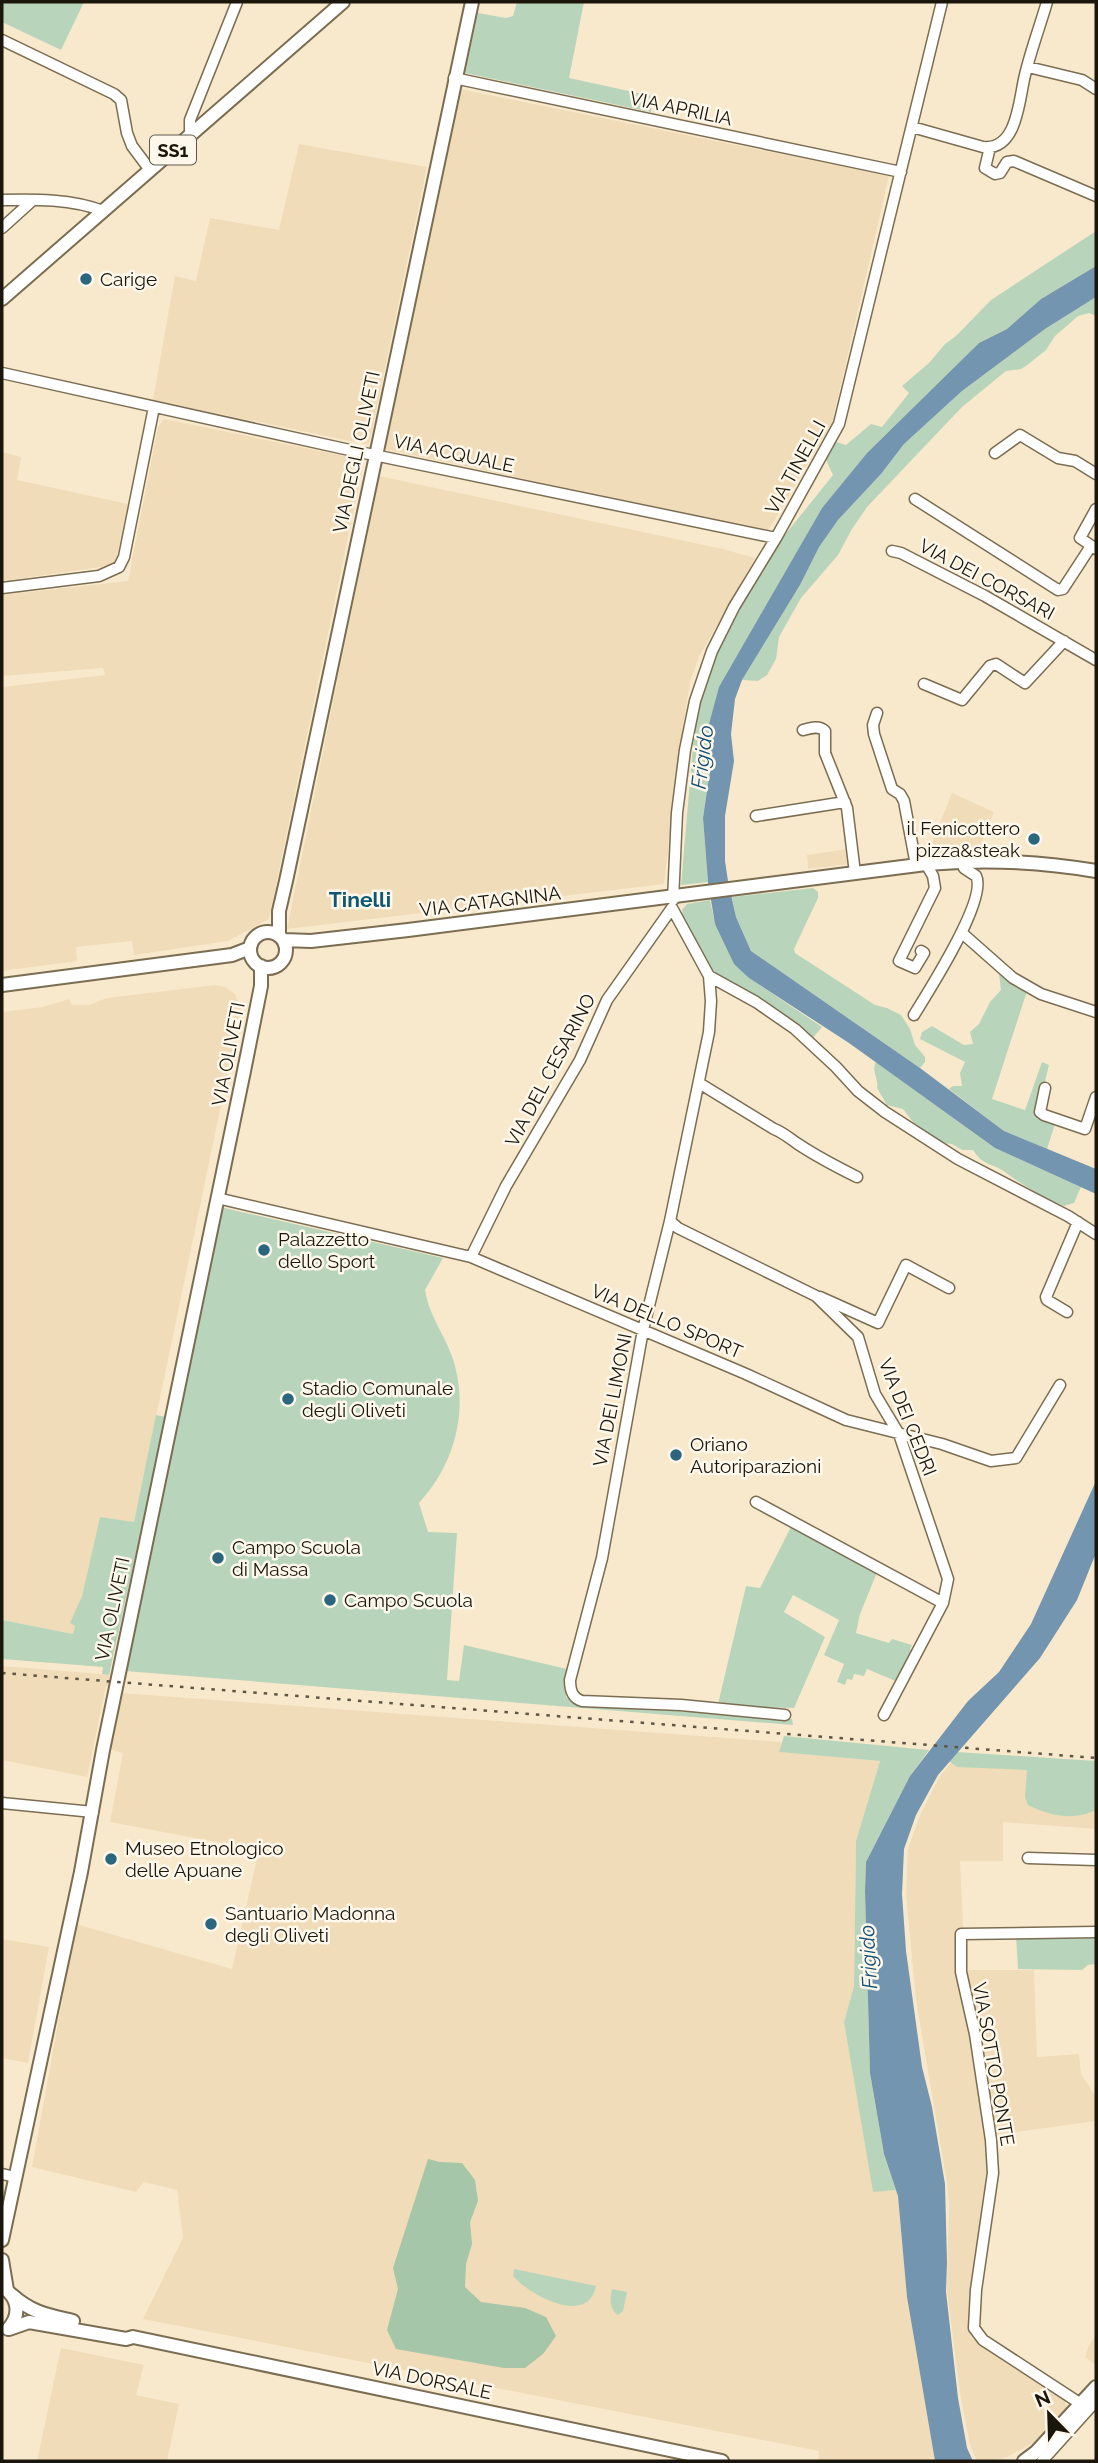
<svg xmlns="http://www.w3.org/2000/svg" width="1098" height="2463" font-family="Raleway,sans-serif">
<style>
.built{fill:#f0dcb8}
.green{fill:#b8d5bb}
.forest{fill:#a5c6a8}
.water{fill:#7395af}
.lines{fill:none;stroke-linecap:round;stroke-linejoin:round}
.minor-casing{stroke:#7a6d52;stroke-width:13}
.major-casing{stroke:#7a6d52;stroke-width:16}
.minor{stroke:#fff;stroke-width:10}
.major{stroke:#fff;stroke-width:12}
.rail{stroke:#5f5746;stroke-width:2.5;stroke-dasharray:3.5 7;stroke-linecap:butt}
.poi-dot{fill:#2b667e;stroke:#fef8ec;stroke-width:2.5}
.labels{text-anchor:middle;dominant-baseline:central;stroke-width:5;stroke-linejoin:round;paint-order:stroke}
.shield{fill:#fef8ec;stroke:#5f5a4e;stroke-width:2}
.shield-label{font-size:18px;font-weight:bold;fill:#1b160b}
.street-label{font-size:19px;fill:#1b160b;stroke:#fef8ec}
.poi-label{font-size:19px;fill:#1b160b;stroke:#fef8ec;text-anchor:start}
.water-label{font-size:21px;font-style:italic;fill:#144e73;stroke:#fef8ec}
.neighbourhood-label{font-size:21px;font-weight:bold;fill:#0e5873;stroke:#fef8ec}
</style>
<rect width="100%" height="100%" fill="#f9e9cc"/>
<!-- built -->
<path class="built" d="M460,89L889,176L832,423L768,531L385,449Z
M299,144L427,167L369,445L153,400L175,276L196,281L210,218L279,230Z
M164,419L364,460L269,919L228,941L134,955L132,941L76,947L77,961L2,971V687L105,675L103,668L2,676V595L128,581L158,427Z
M2,452L21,457L17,480L128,504L115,565L2,581Z
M379,476L723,549L755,558L699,657L690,682L679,752L664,884L287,929Z
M952,793L994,812L977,854L926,858Z
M848,849L850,864L808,869L807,855Z
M215,985L225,987L235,994L241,1009L134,1523L100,1517L82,1596L71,1623L75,1626L73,1634L2,1620V1012L43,1007L69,999L72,1005H89L107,998Z
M2,1666L125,1676L123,1686H106L87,1777L2,1760Z
M121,1693L781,1742L780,1752L880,1761L856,1841L854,1986L844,2022L873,2191L896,2190L898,2196L907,2297L935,2461H818L819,2451L143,2319L183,2238L177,2190L144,2182L136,2192L32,2167L76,1924L232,1969L259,1850L110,1822L123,1753L109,1749Z
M953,1760L1096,1771V1829L1003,1822V1861H960L965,1970H1034L1037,2057L1079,2054L1081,2074L1096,2097V2121L987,2136L989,2148L988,2198L981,2205L983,2213L968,2312L971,2337L1057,2391L1064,2398L1067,2407L1052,2425L1031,2444L1007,2457L992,2461H977L970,2445L961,2399L947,2292L949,2205L947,2183L916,2000L906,1894L908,1849L920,1815L940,1776Z
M2,1939L49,1947L28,2063L2,2058Z
M1096,2335V2365L1085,2357L1089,2345Z
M61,2348L144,2365L136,2395L179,2404L167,2461H37Z"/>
<!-- green -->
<path class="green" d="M2,2H84L61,50L2,22Z
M517,2H584L569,78L652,96L651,112L465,73L478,13L506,18L513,16Z
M1096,231V266L1041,299L1007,329L979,343L867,453L822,508L754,627L708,728L711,764L703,818L708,882L681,885L695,723L700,696L709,668L719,646L776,546L833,475L826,460L836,442L846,445L871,424L882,427L909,393L902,386L929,363L945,344L956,336L991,300Z
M1096,297V316L1089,313L1078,316L1055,336L1046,350L1026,366L1021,369L1006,371L962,407L867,507L852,529L838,555L801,598L779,637L776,659L767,675L758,681L742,680L800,585L818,547L838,520L881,474L904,444L962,391L1045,329Z
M813,888L818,892V898L794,949L795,953L875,1005L887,1008L901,1015L910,1029L915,1045L925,1057V1062L920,1068L751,951L736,917L732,897Z
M710,900L715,924L749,978L822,1027L812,1039L807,1037L798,1023L793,1025L740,989L741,987L734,983L732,985L711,971L683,919L682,910L687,904Z
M1002,971L1028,988L992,1099L1025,1110L1042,1062L1049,1065L1037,1112L1054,1121L1055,1124L1047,1149L1004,1131L949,1089L953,1086H962L960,1073L965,1062L920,1039L922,1032L932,1026L964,1045L973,1044L970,1032L979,1024L990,1002L1001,990L999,974Z
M876,1062L995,1148L1081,1187L1074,1203L1064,1206C1042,1197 1023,1186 1005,1172C991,1162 984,1167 973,1150H962L952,1144L942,1143L913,1122L903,1109L887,1105L877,1088C879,1078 871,1072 876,1062Z
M220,1207L443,1258L425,1290C430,1320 448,1338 455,1366C468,1416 453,1466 419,1503L428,1532L457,1533L447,1680L459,1681L464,1645L567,1669L566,1697L574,1704L792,1719L793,1725L125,1671Z
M156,1415L166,1417L109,1675L102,1674L103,1667L2,1659V1620L73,1634L75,1626L70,1623L82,1596L100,1517L134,1522Z
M792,1525L878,1570L860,1614L856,1633L889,1643L892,1639L912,1645L910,1649L914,1651L898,1682L867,1669L864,1676L854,1674L852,1680L847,1679L845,1685L837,1682L844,1664L824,1655L839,1620L793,1595L784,1612L825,1637L794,1708L728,1706L722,1702L718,1704L746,1586L760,1588Z
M784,1736L929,1750L910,1776L866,1862L865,1891L870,2073L884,2154L896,2190L873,2192L844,2022L854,1986L856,1841L880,1761L779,1752Z
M957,1752L1096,1761V1810C1073,1821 1050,1816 1028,1805L1025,1797L1027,1770L957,1767L949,1761Z
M1016,1935H1096V1964L1088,1965L1082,1970L1018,1969Z
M514,2269L596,2286C588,2327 529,2295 513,2276Z
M612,2289L627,2292L623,2311L618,2315C609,2309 610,2299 612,2289Z"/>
<!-- forest -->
<path class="forest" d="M428,2159L440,2162L462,2163L475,2180L478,2201L470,2222L472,2244L466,2264L465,2287L481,2302L525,2308L546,2317L556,2336L543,2354L525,2368H504L396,2349L387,2330L398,2289L393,2268Z"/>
<!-- water -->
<path class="water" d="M1096,266V297L1045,329L962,391L904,444L881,474L838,520L819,547L800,585L742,680L735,699L731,734L734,761L725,816V861L728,881L736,917L751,951L920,1068L1004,1131L1096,1169V1194L995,1148L849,1043L749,978L734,964L715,924L708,882L703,818L711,764L708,728L719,687L822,508L867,453L979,343L1007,329L1041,299Z
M1096,1481V1553L1077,1600L1040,1658L938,1775L916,1815L904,1849L902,1894L906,1951L922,2067L932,2107L945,2184L947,2262L946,2292L958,2398L967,2448L973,2461H935L907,2297L898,2196L884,2154L870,2073L865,1891L866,1862L910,1776L968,1701L999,1672L1031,1624Z"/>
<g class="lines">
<defs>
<path id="minor" d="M2,40L114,94L121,100L127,133L132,146L150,170
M1028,67L1082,80L1096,89
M454,78L901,172
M912,127L983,147C1018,151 1019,98 1025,75C1031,50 1040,26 1047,2
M190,134V120L237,2
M990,147L985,168L995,174L1000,173L1007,162L1014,161L1096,196
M2,200C34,199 73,199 103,211
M2,228L33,200
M2,373L345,449L776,538
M995,453L1020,435L1058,458L1075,461L1096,474
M915,499L1058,590L1063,589L1091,546
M1096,549L1080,538L1096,509
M892,551L901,553L985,596L1096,660
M2,588L99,576L119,567L124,557L154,407
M924,684L962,700L990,666L996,664L1025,683L1064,641
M877,713L873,725L874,734L892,789L900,794L904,801L916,865
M803,730C810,728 819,725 825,731V753L847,808L855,873
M756,816L845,802
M673,900L677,813L685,750L695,701L712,651L734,607L776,538L839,424L942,2
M672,908L709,976L711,1001L709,1032L670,1221L643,1330L602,1558L570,1680C570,1690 572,1698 582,1701L681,1705L785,1715
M962,933L1013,978L1041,994L1096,1012
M921,951L924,953L915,968L899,961L935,888L933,876L926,864
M709,976L756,1002L795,1029L836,1067L858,1091L885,1112L958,1159L1068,1216L1096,1234
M914,1015C928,992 988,899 976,876L964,868L962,862
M699,1083L774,1129C784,1133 789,1138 798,1144C816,1156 837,1167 857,1177
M1045,1088L1040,1112L1044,1115L1085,1129L1096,1097
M217,1198L471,1257L746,1374L846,1420L942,1444L991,1461L1016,1458L1060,1385
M670,1221L678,1228L816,1296L858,1337L875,1394L899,1434L948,1579L943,1603L884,1715
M471,1257L506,1186L580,1060L607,1000L672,908
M820,1297L878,1323L906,1265L949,1288
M1067,1312L1047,1300L1046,1297L1078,1222
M756,1502L943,1603
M2,1803L93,1812
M1028,1858L1096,1860
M2,2174L15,2177
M1081,2404L983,2340L974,2328L976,2290L993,2173L991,2140L975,2034L961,1972V1934L1096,1932
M1042,2461L1096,2401"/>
<path id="major" d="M2,299L343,2
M250 950a18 18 0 1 1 36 0a18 18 0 1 1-36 0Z
M279,935V911L286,881L472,2
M284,940L311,941L408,930L926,864C984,859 1039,861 1096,871
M2,985L232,955L250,948
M2,2240L81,1872L103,1750L244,1071L261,986V966
M2,2260L7,2290
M2,2287C19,2297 21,2315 8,2329
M12,2295C32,2313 48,2315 73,2321
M9,2329L29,2322L126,2339L133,2337L722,2461
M1024,2461L1036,2452L1096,2387"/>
</defs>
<!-- minor casing -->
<use href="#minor" class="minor-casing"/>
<!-- major casing -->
<use href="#major" class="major-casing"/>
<!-- minor -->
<use href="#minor" class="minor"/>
<!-- major -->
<use href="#major" class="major"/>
<!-- rail -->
<path class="rail" d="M2,1673L1096,1758"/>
</g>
<!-- markers -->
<g class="poi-dot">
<circle cx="86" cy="279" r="7"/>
<circle cx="1034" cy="839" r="7"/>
<circle cx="264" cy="1250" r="7"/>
<circle cx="288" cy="1399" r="7"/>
<circle cx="676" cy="1455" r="7"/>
<circle cx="218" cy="1558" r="7"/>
<circle cx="330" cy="1600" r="7"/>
<circle cx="111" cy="1859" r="7"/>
<circle cx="211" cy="1924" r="7"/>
</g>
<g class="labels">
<!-- shield labels -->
<rect class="shield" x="150" y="135.5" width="46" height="29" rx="5"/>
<g class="shield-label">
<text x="173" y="150">SS1</text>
</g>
<!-- street labels -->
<g class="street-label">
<text transform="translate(681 108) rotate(12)">VIA APRILIA</text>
<text transform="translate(356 452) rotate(-78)">VIA DEGLI OLIVETI</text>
<text transform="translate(454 453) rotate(12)">VIA ACQUALE</text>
<text transform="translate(795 467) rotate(-61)">VIA TINELLI</text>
<text transform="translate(987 579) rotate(28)">VIA DEI CORSARI</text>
<text transform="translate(490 901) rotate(-7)">VIA CATAGNINA</text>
<text transform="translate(228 1054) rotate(-79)">VIA OLIVETI</text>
<text transform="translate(550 1070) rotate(-62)">VIA DEL CESARINO</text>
<text transform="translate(667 1321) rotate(23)">VIA DELLO SPORT</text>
<text transform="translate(612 1400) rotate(-79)">VIA DEI LIMONI</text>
<text transform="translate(908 1417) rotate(68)">VIA DEI CEDRI</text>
<text transform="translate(112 1609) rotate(-78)">VIA OLIVETI</text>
<text transform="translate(994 2064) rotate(80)">VIA SOTTO PONTE</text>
<text transform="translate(432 2380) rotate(12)">VIA DORSALE</text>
</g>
<!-- poi labels -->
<g class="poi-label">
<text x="100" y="279">Carige</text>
<text x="1020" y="828" text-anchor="end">il Fenicottero<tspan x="1020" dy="22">pizza&amp;steak</tspan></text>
<text x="278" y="1239">Palazzetto<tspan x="278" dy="22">dello Sport</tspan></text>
<text x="302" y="1388">Stadio Comunale<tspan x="302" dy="22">degli Oliveti</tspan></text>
<text x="690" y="1444">Oriano<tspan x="690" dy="22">Autoriparazioni</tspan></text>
<text x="232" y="1547">Campo Scuola<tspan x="232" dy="22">di Massa</tspan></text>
<text x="344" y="1600">Campo Scuola</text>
<text x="125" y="1848">Museo Etnologico<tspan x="125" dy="22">delle Apuane</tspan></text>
<text x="225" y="1913">Santuario Madonna<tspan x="225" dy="22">degli Oliveti</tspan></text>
</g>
<!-- water labels -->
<g class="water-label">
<text transform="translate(702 757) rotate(-83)">Frigido</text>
<text transform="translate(868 1957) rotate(-93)">Frigido</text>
</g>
<!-- neighbourhood labels -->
<g class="neighbourhood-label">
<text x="360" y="899">Tinelli</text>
</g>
</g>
<!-- border -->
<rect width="1098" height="2463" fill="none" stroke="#1b160b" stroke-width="7"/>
<!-- north arrow -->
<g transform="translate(1049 2414) rotate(337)" stroke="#fef8ec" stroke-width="5" paint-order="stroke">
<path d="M0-5L12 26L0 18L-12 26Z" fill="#1b160b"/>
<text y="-10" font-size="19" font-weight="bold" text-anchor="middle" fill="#1b160b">N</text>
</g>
</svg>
